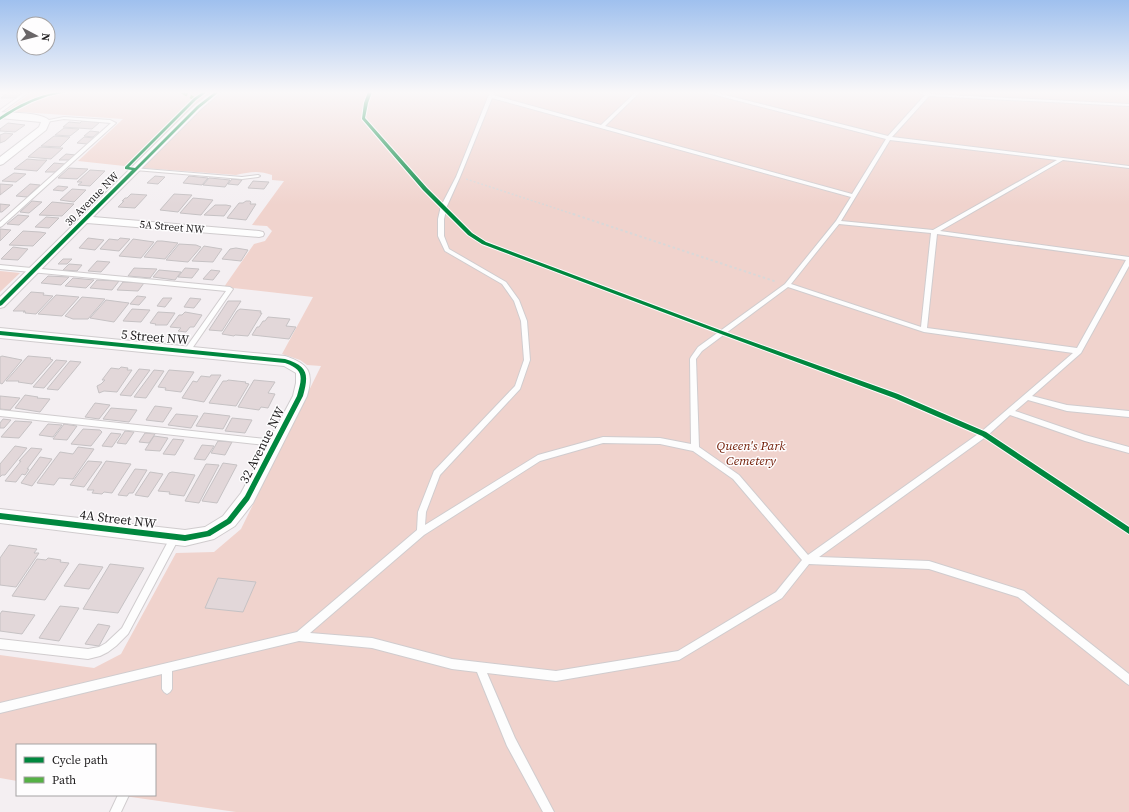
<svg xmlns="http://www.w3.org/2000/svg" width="1129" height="812" font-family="'Source Serif 4',serif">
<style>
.green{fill:#f0d3cd}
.building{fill:#e2d7d9;stroke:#c6c2c4}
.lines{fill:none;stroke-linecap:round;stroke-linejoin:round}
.service-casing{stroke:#d0ccce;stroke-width:2}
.minor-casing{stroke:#d0ccce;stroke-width:2}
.path-far1{stroke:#d9d8d8;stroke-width:1.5;stroke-dasharray:2 2;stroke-linecap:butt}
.path{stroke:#d9d8d8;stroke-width:2;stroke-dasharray:2.5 2.5;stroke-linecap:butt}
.service{fill:#fdfdfd;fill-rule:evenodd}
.minor{fill:#fdfdfd;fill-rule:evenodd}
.quiet{stroke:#55b145;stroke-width:3.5;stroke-dasharray:6 3.5;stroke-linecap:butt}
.cycleway-casing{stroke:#fefdfe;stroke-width:2}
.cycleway{fill:#00873e;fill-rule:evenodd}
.labels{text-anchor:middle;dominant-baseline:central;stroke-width:3;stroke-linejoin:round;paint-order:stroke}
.far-street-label{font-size:11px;fill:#1f1d1e;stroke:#fefdfe}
.street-label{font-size:13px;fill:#1f1d1e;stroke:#fefdfe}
.park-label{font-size:13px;font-style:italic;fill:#6f1902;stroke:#fefdfe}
</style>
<rect width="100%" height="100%" fill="#f4eff2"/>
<!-- green -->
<path class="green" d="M32,92H1129V812H236L117,795H155V745H17V781L0,778V655L94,668L121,654L176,553L214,552L241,529L321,366L307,365L300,360L282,354L313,297L224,287L254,244L265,241L272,231L267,226L252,225L284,181L272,180V175C259,170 249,172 236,175L143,168L78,161L123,119L6,111Z
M0,271L20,273L0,292Z"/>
<!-- building -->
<path class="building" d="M9,92L22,93L14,98H1Z
M82,121L100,122L92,129L63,127L69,122L80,123Z
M8,123L25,125L15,132L0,131V129Z
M64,128L79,129L70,136L55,135Z
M90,131L99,132L93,137L84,136Z
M5,133L13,134L5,141L0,143V135Z
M54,136H55L70,137L60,147L41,146Z
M84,137L94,138L87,144L77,143Z
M40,147L59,148H63L51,159L28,157Z
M66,154L76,155L69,160H59Z
M27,159L38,160H47L37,171L14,169Z
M54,163L65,164L55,172H45Z
M69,168L88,169L77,179L58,178Z
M90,170L105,171L90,186L78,185L82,182H77Z
M14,173L26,174L16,182L2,181Z
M155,176L165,177L158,184L147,183Z
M189,176L208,178L202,185L183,183Z
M209,178H210L230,180L225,187L203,185Z
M232,179L242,180L238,185L228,184Z
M253,181L269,182L264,189L248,188Z
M0,184L13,185L0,195Z
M30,184L40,185L27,197L16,196Z
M58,186L68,187L63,191L53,190Z
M72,189L86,190L74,202L60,200Z
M131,194L147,195L135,208L118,207L124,201H122L125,198H127Z
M174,194L192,195L178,212L160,210Z
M193,198L204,199L213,200L201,215L180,213Z
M32,201L42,202L29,213L20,212Z
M246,201H250L251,202L250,204H256L246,220L227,218L239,203H243Z
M52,202L74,204L62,216L39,215Z
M0,204L10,205L2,212H0Z
M215,205H226L231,206L224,216L204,215Z
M18,215L29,216L19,225L7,224Z
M46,217L59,218L49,228L35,227Z
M0,229L11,230L0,241Z
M23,231L40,232L46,233L33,246L9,245Z
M88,238L104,240L95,250L79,248Z
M120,238L130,239L119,251L100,249L109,239L118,240Z
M133,239L154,242L141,258L119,256Z
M157,241H162L178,243L165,259L144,257Z
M179,244L196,245L201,247L188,262L166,260Z
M204,246L222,249L213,262L192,261Z
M13,247L28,249L18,260L1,259Z
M236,248L248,250L241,261L222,259L230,249Z
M63,259H72L67,264H58Z
M97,261L110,262L101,272L88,271Z
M69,264L82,265L77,271L63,270Z
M134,268L157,269L150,278L128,276Z
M185,268L199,269L192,278L178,277Z
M159,270L181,272L175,280L153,277Z
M211,270L220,271L213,280L203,279Z
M48,276L69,277L61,285L41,283Z
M73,278L94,280L86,288L65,286Z
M97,280L119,281L112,290L90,288Z
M123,282L144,283L138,291L117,290Z
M31,292L44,293L43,295L53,296L36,314L25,313L26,312H23L25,311H13Z
M56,295L79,297L62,316L38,314Z
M137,296L146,297L139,305L130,304Z
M82,297L105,299L88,319H73L65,316Z
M163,298H172L165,307L157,306Z
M190,298L201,299L194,308L184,307Z
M106,300L129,303L114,322L90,318Z
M228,301H241L222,331L209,330Z
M132,309L150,310L141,322L123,321Z
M240,309L261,311L260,313H262L248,336L235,335L234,336L222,334L237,311Z
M158,312L175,313L167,325H155L156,324L150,323Z
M185,312L202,315L194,327H190L186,332L178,331L181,328L170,327L179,315H182Z
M268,317L290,319L286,326L296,327L289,339L252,335L257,327H259L263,321H265Z
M2,356L22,360L2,384L0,383V357Z
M28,356L51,358L50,359L53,360L32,384L18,382L19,381H6Z
M56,360L67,361L44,388L33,387Z
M70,361L81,362L58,390L47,389Z
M121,367L128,368L127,370H132L117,392L104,391L99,393L97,386L101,384L105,380H102L111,368L119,369Z
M139,369L150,370L131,396L120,395Z
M154,370L164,371L146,398L134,397Z
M169,370L194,372L181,392L165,390L166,388L158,387Z
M211,375H221L204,402L182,398L193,381L197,382L201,376L210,377Z
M228,380L246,382L245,383L249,384L236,406L209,403L223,381H227Z
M254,380L275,382L268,393L275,394L268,408L261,407L259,410L238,407Z
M25,395L38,397L37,398L50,399L40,412L15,408Z
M0,396L20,398L10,410L0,409Z
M95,403L110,405L99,419L85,417Z
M155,406L172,408L163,422L146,420Z
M111,408L137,410L129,422L103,419Z
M204,413L230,416L223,429L196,426Z
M176,414L198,416L191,428L168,425Z
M232,418L252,420L245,433L225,431Z
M3,419L11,420L4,428H0V423Z
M15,421L32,422L19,438L1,437Z
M48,424L62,425L53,437L39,435Z
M64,424L77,426L67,440L53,439Z
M83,429L100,430L102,432L91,446L71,444Z
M125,431L134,432L126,444L117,443Z
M111,433L121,434L112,447L102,446Z
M145,433L155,434L149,443L139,442Z
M154,436L168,438L160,451L145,450Z
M173,439L184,440L175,455L163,454Z
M218,441L232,442L225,455L211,453Z
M202,445L214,446L205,460L194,459Z
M15,446L27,448L5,475H2L0,477V464Z
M78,447L94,449L73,479L59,478L54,485L37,483L60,452L73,454Z
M31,448L42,449L27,469H29L25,475L22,474L16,482L5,481L21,461H19Z
M40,457L52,459L32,486L21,483Z
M88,461L102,462L84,487L70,485Z
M106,461L131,464L112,493L104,492L102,494L92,493L94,490H87Z
M223,463L237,465L217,503L202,501Z
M206,464L219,465L199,503L185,501Z
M135,469L147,470L133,493H129L127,496L118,495Z
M150,472L163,474L148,497L135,495Z
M172,472L195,475L184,496L169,494L170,492L158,491L169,473Z
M9,545L37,549L34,553H39L16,587L0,585V558Z
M48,558L61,560L60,562L69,563L45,600L12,596L37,559L46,560Z
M79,564L103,567L89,589L64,586Z
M110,564L144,568L118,613L83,609Z
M218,578L256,582L243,612L205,608Z
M60,606L79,608L59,641L39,638Z
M2,611L35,615L22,634L0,631V614Z
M98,624L110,626L99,646L85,644Z"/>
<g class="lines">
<defs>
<path id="service" d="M25,92H29L0,113V110Z
M490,92H494L493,95L601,125L636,92H640L605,126L852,194L886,139L708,93L707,92H713L888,136L925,95L917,92L926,93V92H930V94L1129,104V106L929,96L892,137L1129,166V168L1063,160L940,231L1129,257V266L1081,353L1032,396L1067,405L1129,411V417L1067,411L1028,400L1015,411L1085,435L1129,447V453L1085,441L1010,415L987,436L819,557L929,561L1021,590L1024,591L1129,674V685L1126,683L1018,597L929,569L809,564L782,598L679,660L556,681L487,673L515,738L554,812H543L507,746L477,672L452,669L372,648L299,641L172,671V689L170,692L167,694L164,692L162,689V674L0,713V703L297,632L417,530L418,512L434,471L515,386L524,360L521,321L514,301L502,284L445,251L438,236V219L441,206L456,177ZM492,98L851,197L836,221L785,284L698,347L691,357L690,359L691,444L660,438L603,437L538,455L425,525L426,512L440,475L520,389L530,360L527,321L519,300L506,282L449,249L444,236V219L447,206L460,177ZM890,140L1057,160L933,230L841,221ZM839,224L931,233L921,327L791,284ZM937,234L1126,260L1077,348L927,328ZM788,287L924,332L1073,353L981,432L808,555L739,475L699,447L696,359L702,351ZM603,443L660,444L693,451L733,479L802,560L776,592L678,651L556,671L452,659L372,638L310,633L424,535L540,461Z
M64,117L110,120L116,123L2,226L0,227V222L111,123L64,119L46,122L44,121Z
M133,168L242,177L258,175L260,176L258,177L242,179L135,170L133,169Z
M0,265L230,287L233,289L189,353H185L184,351L185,349L226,291L0,269Z
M0,410L275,440L278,441L279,443L278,445L275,446L0,416Z
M175,533L178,534L179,537L178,540L128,634L116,646L108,652L100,656L88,659L0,649V639L88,649L99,647L106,643L122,628L172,534Z
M118,795H129L121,812H110Z"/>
<path id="minor" d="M212,92H221L201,109L93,217L259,231L263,232L264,234L263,236L259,237L87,223L4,307L0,308V297L195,105Z
M0,112C13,113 42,112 50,121L46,130L3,164L0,165V157L39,127L41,122L0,118Z
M0,328L285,356C309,364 314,372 307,396L253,503L235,526L214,539L185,546L0,523V509L185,530L205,527L223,516L241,493L293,396L296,383V373L284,366L0,338Z"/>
</defs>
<!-- service casing -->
<use href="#service" class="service-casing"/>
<!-- minor casing -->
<use href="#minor" class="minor-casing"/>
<!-- path-far1 -->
<path class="path-far1" d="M466,179L576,215"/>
<!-- path -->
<path class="path" d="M573,214L777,282"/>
<!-- service -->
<use href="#service" class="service"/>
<!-- minor -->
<use href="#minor" class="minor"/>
<!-- quiet -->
<path class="quiet" d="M182,92L195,99"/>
<defs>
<path id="cycleway" d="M59,92H67L48,96L32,102L16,110L0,120V117C18,105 37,95 59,92Z
M203,92H207L196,100L129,167L135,168L197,106L215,92H219L199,108L2,305L0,306V301L132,170L125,169V167L194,98Z
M368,92H372L368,103L365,118L427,188L472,233L486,242L725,332L898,394L986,432L1129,527V534L982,436L894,398L721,334L482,244L468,235L423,190L362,119L364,103Z
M0,331L285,359C308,366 309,374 303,396L249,500L231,523L210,536L185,541L0,519V513L185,535L207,531L227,519L245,496L297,396C302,378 305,370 285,363L0,335Z"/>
</defs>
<!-- cycleway casing -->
<use href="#cycleway" class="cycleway-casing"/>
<!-- cycleway -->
<use href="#cycleway" class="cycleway"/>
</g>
<!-- sky -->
<linearGradient id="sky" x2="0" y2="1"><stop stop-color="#9fc0ee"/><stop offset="0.45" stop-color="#faf8f9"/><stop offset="1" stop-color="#faf8f9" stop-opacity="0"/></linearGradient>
<rect width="1129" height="205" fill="url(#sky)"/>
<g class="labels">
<!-- far-street labels -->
<g class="far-street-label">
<text transform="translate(92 199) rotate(-45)">30 Avenue NW</text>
<text transform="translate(172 227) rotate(5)">5A Street NW</text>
</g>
<!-- street labels -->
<g class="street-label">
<text transform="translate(155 337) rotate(5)">5 Street NW</text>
<text transform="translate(262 445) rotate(-63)">32 Avenue NW</text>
<text transform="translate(118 519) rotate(7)">4A Street NW</text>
</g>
<!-- park labels -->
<g class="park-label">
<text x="751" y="445">Queen's Park<tspan x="751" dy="15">Cemetery</tspan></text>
</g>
</g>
<!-- legend -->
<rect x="16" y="744" width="140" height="52" fill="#fefdfe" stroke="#a5a3a4"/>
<rect x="24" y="757" width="20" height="6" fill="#00873e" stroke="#a5a3a4"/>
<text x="52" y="764" font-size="12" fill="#1f1d1e">Cycle path</text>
<rect x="24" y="777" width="20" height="6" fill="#55b145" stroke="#a5a3a4"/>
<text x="52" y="784" font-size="12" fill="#1f1d1e">Path</text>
<!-- north arrow -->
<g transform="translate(36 36) rotate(97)"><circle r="19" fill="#fefdfe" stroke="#a5a3a4"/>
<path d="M0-3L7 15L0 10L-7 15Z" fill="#6a6668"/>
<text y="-6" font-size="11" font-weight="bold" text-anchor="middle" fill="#1f1d1e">N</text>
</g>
</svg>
